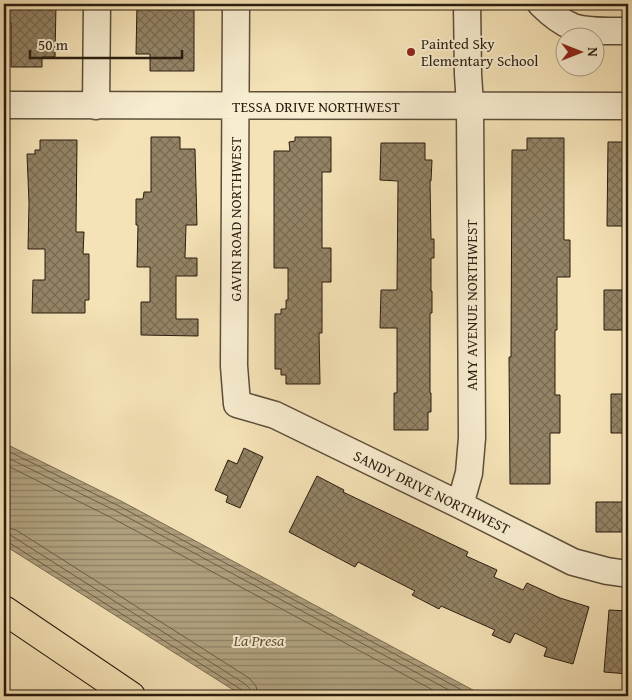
<svg xmlns="http://www.w3.org/2000/svg" width="632" height="700" font-family="'Gentium Book Plus',serif">
<style>
.water{fill:url(#water-rules);stroke:#7a6c52}
.lines{fill:none;stroke-linecap:round;stroke-linejoin:round}
.shore{stroke:#6d5e46;stroke-width:1}
.building{fill:url(#building-cross-hatch);stroke:#2a1d0f}
.minor-casing{stroke:#5d4e39;stroke-width:29}
.highway-casing{stroke:#2a1d0f;stroke-width:30}
.minor{stroke:#f8edd0;stroke-width:26}
.highway{stroke:#f5e3b7;stroke-width:28}
.poi-dot{fill:#8f2418;stroke:#f8edd0;stroke-width:2}
.labels{text-anchor:middle;dominant-baseline:central;stroke-width:4;stroke-linejoin:round;paint-order:stroke}
.poi-label{font-size:15px;fill:#2a1d0f;stroke:#f8edd0;text-anchor:start}
.street-label{font-size:15px;fill:#2a1d0f;stroke:#f8edd0}
.water-label{font-size:16px;font-style:italic;fill:#60513b;stroke:#f8edd0}
</style>
<defs>
<pattern id="water-rules" width="6" height="5" patternUnits="userSpaceOnUse" patternTransform="scale(1.25)"><rect width="6" height="5" fill="#b0a07e"/><path d="M0 2.5h6" fill="none" stroke="#8f8266"/></pattern>
<pattern id="building-cross-hatch" width="8" height="8" patternUnits="userSpaceOnUse" patternTransform="scale(1.25)"><rect width="8" height="8" fill="#948466"/><path d="M0 0l8 8M0 8l8-8" fill="none" stroke="#796b52"/></pattern>
</defs>
<rect width="100%" height="100%" fill="#f5e3b7"/>
<filter id="stains"><feTurbulence type="fractalNoise" baseFrequency=".004" numOctaves="4"/><feColorMatrix values="0 0 0 0 .2 0 0 0 0 .09 0 0 0 0 .02 0 0 0 .5 -.17"/></filter>
<radialGradient id="worn" r=".72"><stop offset=".6" stop-color="#630" stop-opacity="0"/><stop offset="1" stop-color="#630" stop-opacity=".3"/></radialGradient>
<!-- water -->
<path class="water" d="M4,443L121,501L484,696H243L4,545Z"/>
<g class="lines">
<!-- shore -->
<path class="shore" d="M4,449L119,506L473,696
M4,456L116,511L460,696
M4,464L112,518L444,696
M4,527L16,530L249,678L256,686L258,696
M4,534L12,536L245,684L250,689L251,696
M4,541L8,542L242,690L244,696"/>
</g>
<!-- building -->
<path class="building" d="M4,4H56L55,57H42V67H11V23H4Z
M137,4H194V71H150V54H136Z
M151,137H180V149H195L197,225H186L185,258H197V276H176V319H198V336L141,335V302H150V267H137L138,225H136V199H143L144,192H151Z
M295,137H331V172H322V248H331V282H322V333H319L320,384H286V375H281V369H275V314H281V309H286V300H288V268H274V151H290L289,142L295,141Z
M527,138H564V240H570V277H557V330H555V395H560V433H550V484H510L509,357H511L512,150H527Z
M40,140H77L76,232H84L83,254H89V300H85V313H32L33,280H45V249H28L29,203L27,154H35V150H40Z
M608,142H628V226H607Z
M381,143H425V160H432L431,181H430L431,239H434V258H431V291H432V313H430V393H431V412H428V430H394V393H397V328H380L381,290H397L398,181L380,180Z
M604,290H628V330H604Z
M611,394H628V433H611Z
M244,448L263,457L240,508L226,502L228,496L215,490L228,460L237,464Z
M317,476L344,490L343,492L468,552L466,556L497,570L494,577L523,590L527,583L560,598L589,607L573,664L544,656L547,648L515,633L510,643L492,635L495,630L441,606L439,609L412,595L415,591L358,562L355,567L289,532Z
M596,502H628V532H596Z
M609,610L628,611V674L604,672Z"/>
<g class="lines">
<defs>
<path id="minor" d="M236,4L234,366L237,404L275,415L460,505L573,562L607,571L628,574
M541,4C550,13 561,22 573,27C588,32 612,31 628,31
M4,105L628,106
M96,106L97,4
M460,505L469,473L472,438L470,105L468,74L467,4"/>
<path id="highway" d="M4,610L131,696"/>
</defs>
<!-- minor casing -->
<use href="#minor" class="minor-casing"/>
<!-- highway casing -->
<use href="#highway" class="highway-casing"/>
<!-- minor -->
<use href="#minor" class="minor"/>
<!-- highway -->
<use href="#highway" class="highway"/>
</g>
<!-- markers -->
<circle class="poi-dot" cx="411" cy="52" r="5"/>
<g class="labels">
<!-- poi labels -->
<g class="poi-label">
<text x="421" y="43">Painted Sky<tspan x="421" dy="17">Elementary School</tspan></text>
</g>
<!-- street labels -->
<g class="street-label">
<text x="316" y="106">TESSA DRIVE NORTHWEST</text>
<text transform="translate(235 219) rotate(-90)">GAVIN ROAD NORTHWEST</text>
<text transform="translate(471 305) rotate(-90)">AMY AVENUE NORTHWEST</text>
<text transform="translate(432 492) rotate(26)">SANDY DRIVE NORTHWEST</text>
</g>
<!-- water labels -->
<g class="water-label">
<text x="259" y="640">La Presa</text>
</g>
</g>
<!-- margin -->
<rect width="632" height="700" fill="none" stroke="#f5e3b7" stroke-width="20"/>
<rect x="5" y="5" width="622" height="690" fill="none" stroke="#2a1d0f" stroke-width="2.5"/>
<rect x="10" y="10" width="612" height="680" fill="none" stroke="#2a1d0f"/>
<!-- north arrow -->
<g transform="translate(580 52) rotate(90)"><circle r="24" fill="#f8edd0" stroke="#a69a83"/>
<path d="M0-4L9 19L0 12L-9 19Z" fill="#8f2418"/>
<text y="-8" font-size="14" font-weight="bold" text-anchor="middle" fill="#2a1d0f">N</text>
</g>
<!-- scale -->
<path d="M30 50v8h152v-8" fill="none" stroke="#2a1d0f" stroke-width="2.5"/>
<text x="38" y="50" font-size="15" fill="#2a1d0f" stroke="#f8edd0" stroke-width="4" paint-order="stroke">50 m</text>
<rect width="100%" height="100%" filter="url(#stains)"/>
<rect width="100%" height="100%" fill="url(#worn)"/>
</svg>
